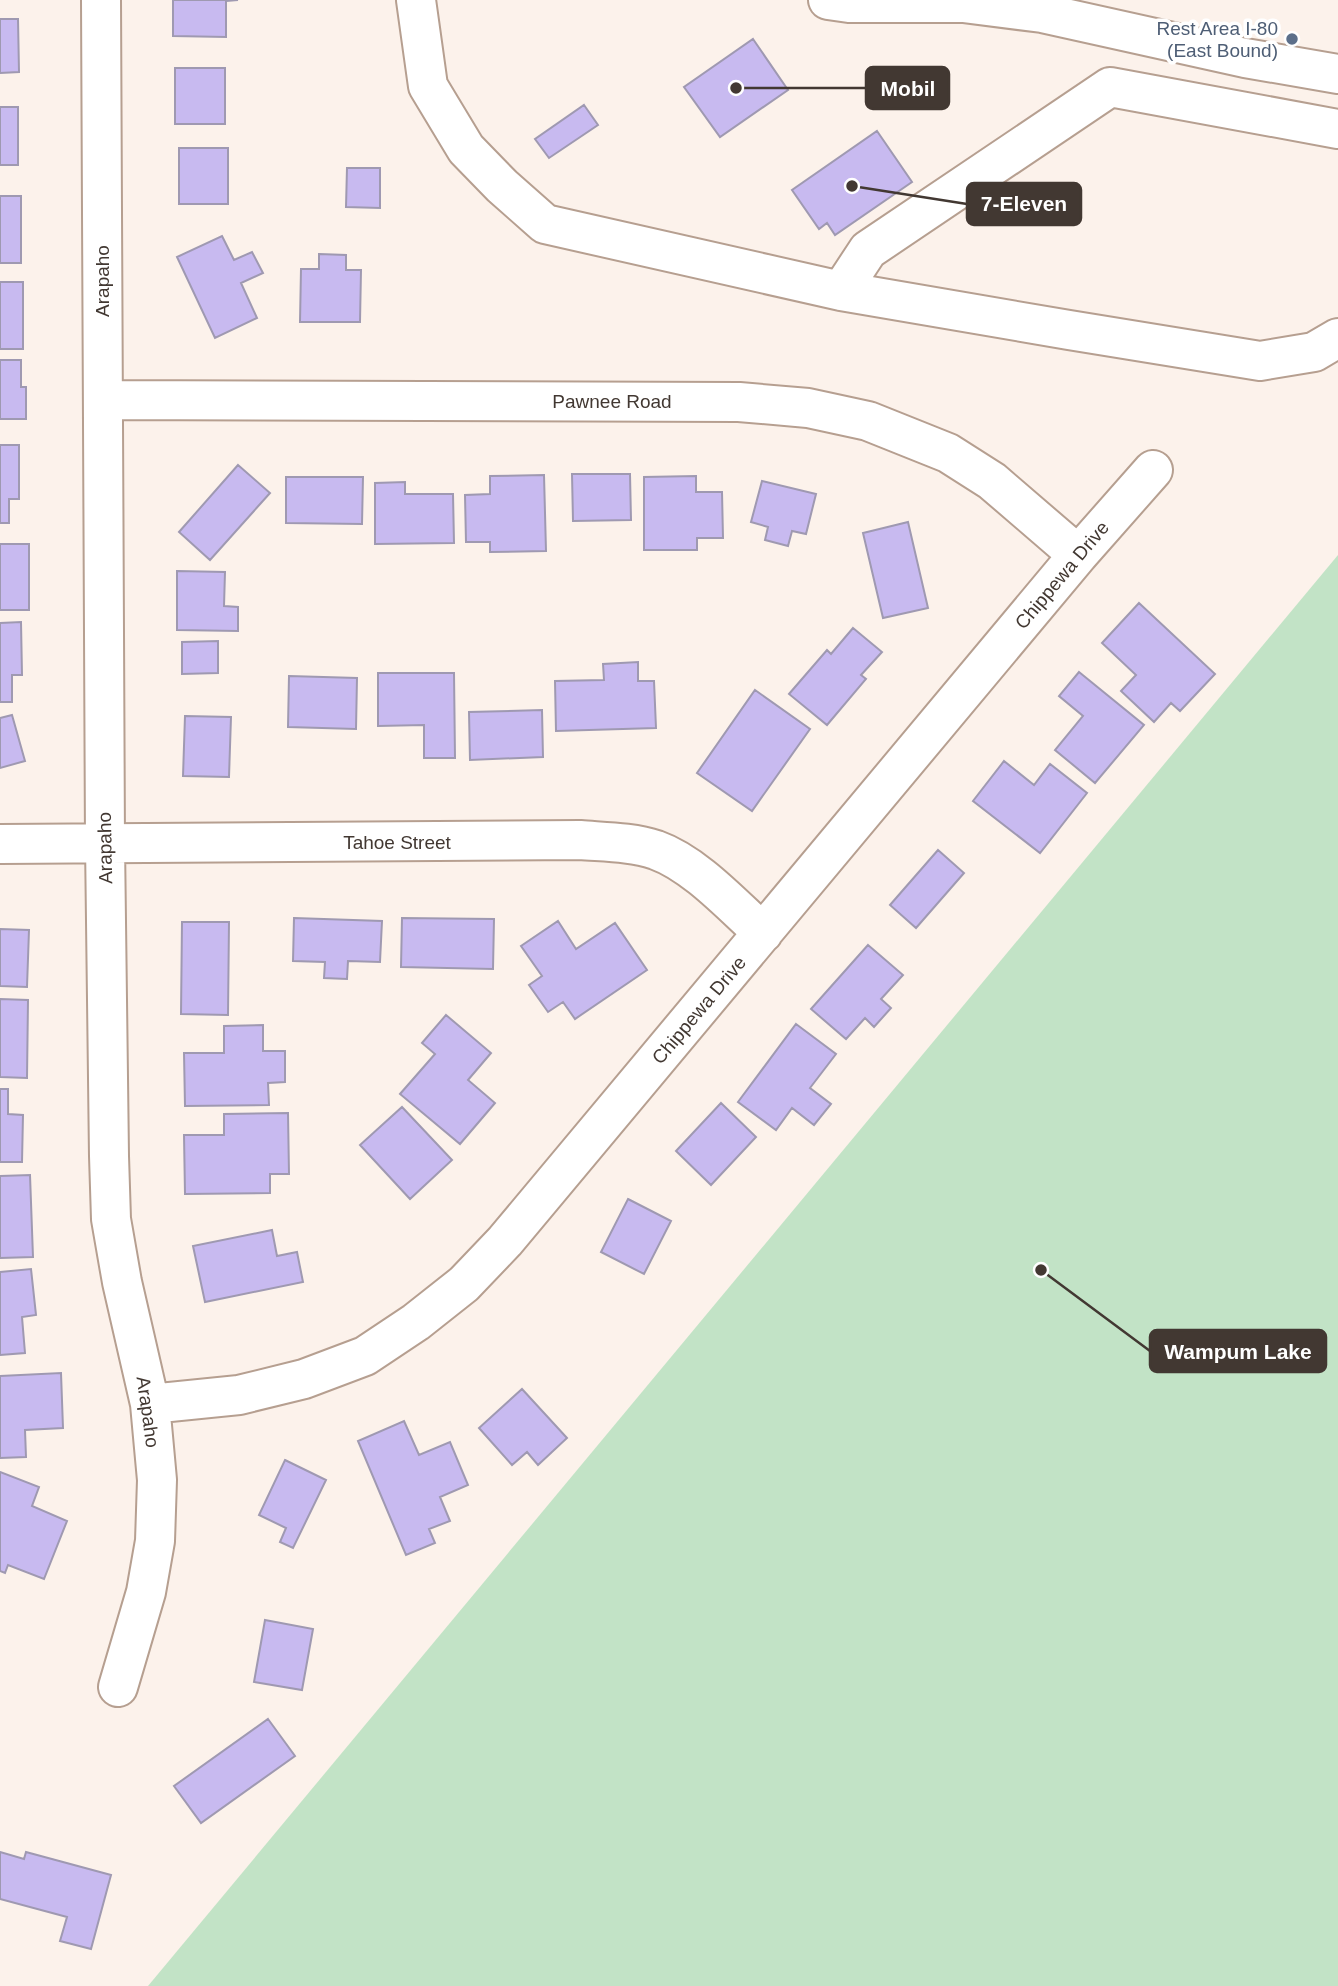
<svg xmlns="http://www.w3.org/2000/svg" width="1338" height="1986" font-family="Arial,sans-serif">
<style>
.green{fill:#c2e3c6}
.building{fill:#c8baf0;stroke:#9f99b1;stroke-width:2}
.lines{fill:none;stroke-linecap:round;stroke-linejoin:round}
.minor-casing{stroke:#b69f90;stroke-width:42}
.minor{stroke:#fff;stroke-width:38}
.service-dot{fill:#5c6f8a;stroke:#fff;stroke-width:2.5}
.labels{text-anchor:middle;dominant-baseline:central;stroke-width:7;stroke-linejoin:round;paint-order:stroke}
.service-label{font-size:19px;fill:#4e5e75;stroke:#fff;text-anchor:end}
.street-label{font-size:19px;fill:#423832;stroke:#fff}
.leader{fill:none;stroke:#423832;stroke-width:2.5}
.callout-dot{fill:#423832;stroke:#fff;stroke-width:2.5}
.callout{fill:#423832;stroke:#423832;stroke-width:2.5}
.callout-label{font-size:21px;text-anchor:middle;font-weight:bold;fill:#fff}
</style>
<rect width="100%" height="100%" fill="#fcf2eb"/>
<!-- green -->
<path class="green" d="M1338,555V1986H148Z"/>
<!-- building -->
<path class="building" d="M173,0H238L226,1V37L173,36Z
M0,19H18L19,72L0,73Z
M753,39L788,90L720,137L684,87Z
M175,68H225V124H175Z
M584,105L598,125L549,158L535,139Z
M0,107H18V165H0Z
M877,131L912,182L835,235L827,223L819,229L792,190Z
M179,148H228V204H179Z
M347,168H380V208L346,207Z
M0,196H21V263H0Z
M222,236L234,260L252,252L263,273L241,283L257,318L215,338L177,257Z
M319,254L346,255V270H361L360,322H300L301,269H319Z
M0,282H23V349H0Z
M0,360H21V387H26V419H0Z
M0,445H19V499H9V523H0Z
M238,465L270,493L210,560L179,532Z
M572,474H630L631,520L573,521Z
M544,475L546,551L490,552V542H466L465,495L490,494V476Z
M696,476V492H722L723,538H697V550H644V477Z
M286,477H363L362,524L286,523Z
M762,481L816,494L806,534L792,531L788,546L765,540L768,527L751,522Z
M405,482V494H453L454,543L375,544V483Z
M908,522L928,608L883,618L863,533Z
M0,544H29V610H0Z
M177,571L225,572L224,606L238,607V631L177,630Z
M1139,603L1215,674L1180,711L1171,703L1154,722L1121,691L1136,675L1102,643Z
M21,622L22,675H12V702H0V623Z
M853,628L882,652L861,675L866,679L827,725L789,694L827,650L831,654Z
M218,641V673L182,674V642Z
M638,662V681H654L656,728L556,731L555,681L604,680L603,664Z
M1079,672L1144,725L1095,783L1055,750L1083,716L1059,696Z
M378,673H454L455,758H424V725L378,726Z
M289,676L357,678L356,729L288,727Z
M755,690L810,729L752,811L697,773Z
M542,710L543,757L470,760L469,712Z
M12,715L25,761L0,768V718Z
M185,716L231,717L229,777L183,776Z
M1004,761L1034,785L1050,764L1087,793L1040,853L973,801Z
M938,850L964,873L916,928L890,905Z
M294,918L382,921L380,962L348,961L347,979L324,978L325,962L293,961Z
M402,918L494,919L493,969L401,967Z
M558,921L576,949L615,923L647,970L575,1019L563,1002L548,1012L529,985L542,976L521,946Z
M182,922H229L228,1015L181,1014Z
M0,929L29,930L27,987L0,986Z
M868,945L903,975L881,999L891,1008L874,1027L865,1018L846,1039L811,1009Z
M0,999L28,1000L27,1078L0,1077Z
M446,1015L491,1053L468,1080L495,1103L460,1144L400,1094L435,1054L422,1043Z
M796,1024L836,1054L810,1088L831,1104L814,1125L792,1108L776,1130L738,1102Z
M263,1025V1051H285V1082L268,1083L269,1105L185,1106L184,1053H224V1026Z
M0,1089H8V1114L23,1115L22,1162H0Z
M721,1103L756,1137L711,1185L676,1151Z
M402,1107L452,1160L410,1199L360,1145Z
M288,1113L289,1174H270V1193L185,1194L184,1135H224V1114Z
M30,1175L33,1257L0,1258V1176Z
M628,1199L671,1221L644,1274L601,1252Z
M272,1230L277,1256L297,1252L303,1282L205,1302L193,1246Z
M31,1269L36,1315L22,1317L25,1353L0,1355V1272Z
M61,1373L63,1428L25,1430L26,1457L0,1458V1376Z
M522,1389L567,1438L538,1465L527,1452L512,1465L479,1428Z
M404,1421L419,1455L450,1442L468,1485L440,1497L450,1521L429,1529L435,1543L406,1555L358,1441Z
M285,1460L326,1480L293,1548L280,1542L286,1528L259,1515Z
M0,1472L39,1487L32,1506L67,1521L44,1579L8,1565L5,1573L0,1571Z
M265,1620L313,1629L302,1690L254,1682Z
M268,1719L295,1756L201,1823L174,1786Z
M0,1852L24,1859L26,1852L111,1875L91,1949L60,1941L67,1917L0,1899Z"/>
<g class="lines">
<defs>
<path id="minor" d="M101,0L105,843L109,1156L111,1219L122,1282L150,1404L157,1480L155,1541L146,1592L118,1687
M416,0L428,86L466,149L502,186L545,224L841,291L1069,330L1260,361L1314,352L1338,338
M828,0L849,3H963L1042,13L1245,58L1338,74
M841,291L868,250L1110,87L1338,129
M103,400L739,402L808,408L868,421L948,453L992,481L1078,555
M0,844L580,840C604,842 632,842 656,850C695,864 732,905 763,933
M150,1404L239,1395L304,1379L365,1356L416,1322L464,1284L505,1241L1078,555L1153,470"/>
</defs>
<!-- minor casing -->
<use href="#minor" class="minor-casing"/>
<!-- minor -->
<use href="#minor" class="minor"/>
</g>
<!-- markers -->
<circle class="service-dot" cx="1292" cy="39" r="7"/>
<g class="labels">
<!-- service labels -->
<g class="service-label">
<text x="1278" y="28">Rest Area I-80<tspan x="1278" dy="22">(East Bound)</tspan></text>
</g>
<!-- street labels -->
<g class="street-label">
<text transform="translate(102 281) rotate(-90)">Arapaho</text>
<text x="612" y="401">Pawnee Road</text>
<text transform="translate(1062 575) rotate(-50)">Chippewa Drive</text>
<text x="397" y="842">Tahoe Street</text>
<text transform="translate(105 848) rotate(-91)">Arapaho</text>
<text transform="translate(699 1010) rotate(-50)">Chippewa Drive</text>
<text transform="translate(148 1412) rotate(82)">Arapaho</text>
</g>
</g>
<!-- callouts -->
<path class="leader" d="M736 88L866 88M852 186L967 204M1041 1270L1150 1351"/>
<g class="callout-dot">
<circle cx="736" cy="88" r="7"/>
<circle cx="852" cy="186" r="7"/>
<circle cx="1041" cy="1270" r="7"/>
</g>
<g class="callout">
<rect x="866" y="67" width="83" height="42" rx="7"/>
<rect x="967" y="183" width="114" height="42" rx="7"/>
<rect x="1150" y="1330" width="176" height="42" rx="7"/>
</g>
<g class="callout-label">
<text x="908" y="96">Mobil</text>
<text x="1024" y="211">7-Eleven</text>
<text x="1238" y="1359">Wampum Lake</text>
</g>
</svg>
